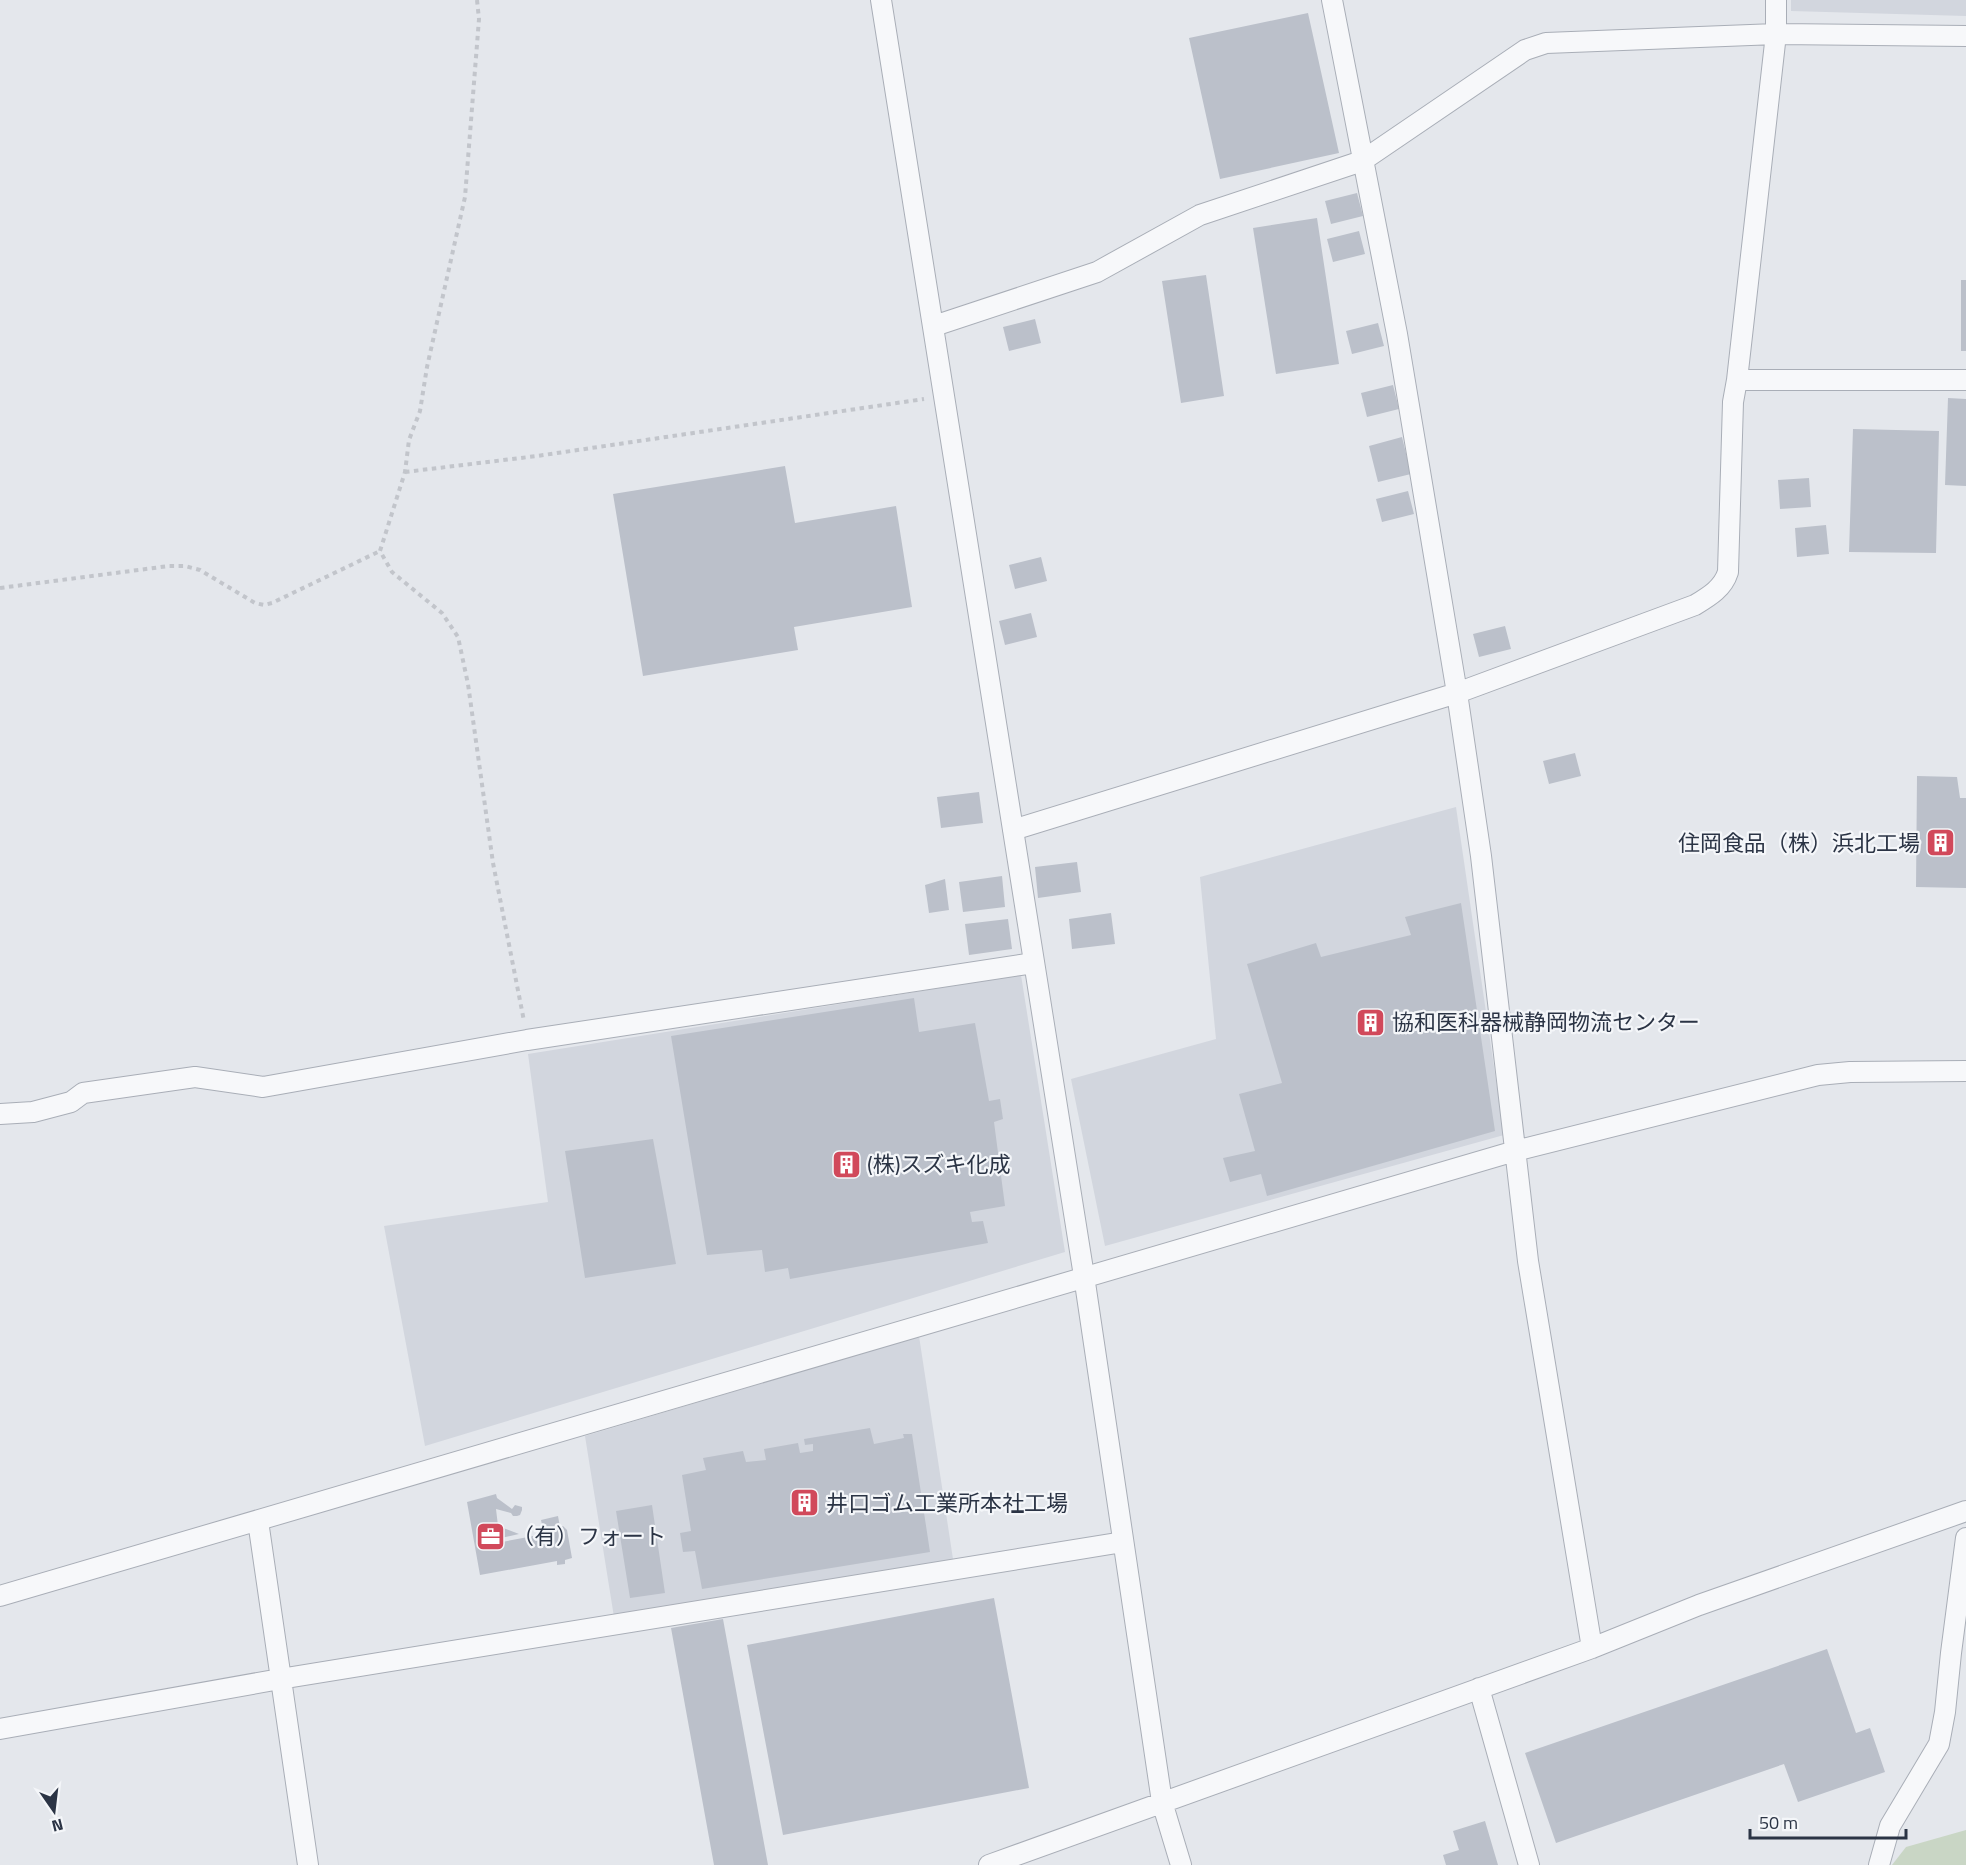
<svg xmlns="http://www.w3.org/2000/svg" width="1966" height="1865" font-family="'Titillium Web','Noto Sans JP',sans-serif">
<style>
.built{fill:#d2d6de}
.green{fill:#c9d6c5}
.building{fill:#bbc0ca}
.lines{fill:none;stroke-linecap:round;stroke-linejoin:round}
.minor-casing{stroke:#a9aeb7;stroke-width:22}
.path{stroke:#c2c5cb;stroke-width:4;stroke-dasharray:4.5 4.5;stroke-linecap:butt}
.minor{stroke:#f7f8fa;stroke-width:20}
.labels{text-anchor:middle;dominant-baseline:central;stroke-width:4.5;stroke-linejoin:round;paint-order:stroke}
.poi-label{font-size:22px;fill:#2b3445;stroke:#f4f6f9;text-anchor:start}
</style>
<rect width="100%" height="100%" fill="#e4e7ec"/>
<!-- built -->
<path class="built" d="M1791,0H1966V16L1791,11Z
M1456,807L1504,1135L1105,1246L1071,1079L1216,1039L1200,877Z
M1021,975L1065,1252L425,1446L384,1226L548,1202L528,1054Z
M919,1336L953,1559L614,1617L585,1436Z"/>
<!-- green -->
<path class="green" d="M1966,1830V1865H1892L1906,1847Z"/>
<!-- building -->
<path class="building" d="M1308,13L1339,153L1220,179L1189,38Z
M1357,193L1363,216L1331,224L1325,201Z
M1317,218L1339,364L1276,374L1253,228Z
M1359,231L1365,254L1333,262L1327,239Z
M1206,275L1224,396L1181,403L1162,281Z
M1961,280H1966V351H1961Z
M1035,319L1041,343L1009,351L1003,327Z
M1378,323L1384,346L1352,354L1346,331Z
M1393,385L1399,409L1367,417L1361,393Z
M1948,398L1966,399V486L1945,485Z
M1853,429L1939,431L1936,553L1849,552Z
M1402,437L1411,474L1378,482L1369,446Z
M785,466L795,523L896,506L912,607L794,627L798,650L643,676L613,494Z
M1809,478L1811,507L1780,509L1778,480Z
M1408,491L1414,514L1382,522L1376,499Z
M1826,525L1829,554L1797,557L1795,528Z
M1041,557L1047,581L1015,589L1009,565Z
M1031,613L1037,637L1005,645L999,621Z
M1505,626L1511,649L1479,657L1473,634Z
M1575,753L1581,776L1549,784L1543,761Z
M1917,776L1957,777L1960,798H1966V888L1916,887Z
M979,792L983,823L941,828L937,797Z
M1077,862L1081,892L1038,898L1035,867Z
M1002,876L1005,907L963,912L959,882Z
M945,879L949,910L929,913L925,885Z
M1461,903L1495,1131L1267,1196L1261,1174L1230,1182L1223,1158L1255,1151L1239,1094L1282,1083L1247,964L1316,943L1321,957L1411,935L1405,917Z
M1111,913L1115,944L1072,949L1069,919Z
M1008,919L1012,949L969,955L965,924Z
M914,998L919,1032L975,1023L989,1101L1000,1099L1003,1119L994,1122L1005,1206L970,1212L972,1222L983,1221L988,1243L790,1279L788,1268L765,1272L762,1250L707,1255L671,1036Z
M653,1139L676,1264L585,1278L565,1151Z
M870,1428L874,1444L904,1438L903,1434H912L930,1552L702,1589L695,1551L683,1552L680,1533L691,1531L682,1475L706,1470L703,1458L743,1451L746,1462L766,1460L764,1449L798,1443L800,1453L813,1451V1444L805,1445L804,1439Z
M496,1494L497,1498L512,1509L515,1505L522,1507V1510L520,1515L517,1516H513L511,1513L496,1509L498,1526L519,1534L501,1538L502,1542L544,1534L541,1520L558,1516L560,1527L563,1526L567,1530L572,1558L565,1560V1564L557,1565V1561L480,1575L467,1502Z
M652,1505L665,1593L630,1598L616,1511Z
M994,1598L1029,1788L783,1835L747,1645Z
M723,1619L768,1865H714L671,1628Z
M1827,1649L1856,1733L1870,1728L1885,1772L1798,1802L1784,1764L1556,1843L1525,1753Z
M1485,1821L1498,1865H1446L1443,1855L1459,1850L1453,1831Z"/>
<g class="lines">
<defs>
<path id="minor" d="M881,0L1084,1276L1162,1802L1181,1865
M1332,0L1397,334L1457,693L1481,856L1528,1261L1592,1648
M934,326L1097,272L1200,215L1362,161L1525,50L1546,43L1776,34L1966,36
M1737,380H1966
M1013,830L1457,693L1695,605C1710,596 1723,588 1728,572L1733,402L1737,380L1776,34V0
M0,1114L33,1112L71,1102L83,1093L195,1077L263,1087L527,1040L1034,963
M258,1521L308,1865
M0,1596L1515,1151L1818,1075L1850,1072L1966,1071
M1479,1688L1529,1865
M0,1729L280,1679L1123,1542
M989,1865L1592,1648L1699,1605L1966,1511
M1879,1865L1890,1826L1939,1744L1945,1712L1951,1653L1966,1538"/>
</defs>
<!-- minor casing -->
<use href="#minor" class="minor-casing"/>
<!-- path -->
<path class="path" d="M477,0L479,19L465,197L427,367L420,411L409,440L405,472L380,551L392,572L442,613L458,637L468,684L493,863L524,1021
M405,472L537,456L924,399
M0,588L169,566H185L200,570L255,603L264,605L272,603L380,551"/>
<!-- minor -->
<use href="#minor" class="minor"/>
</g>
<!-- icons -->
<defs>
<symbol id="building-square" viewBox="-11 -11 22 22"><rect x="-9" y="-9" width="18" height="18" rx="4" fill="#d1495b" stroke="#f4f6f9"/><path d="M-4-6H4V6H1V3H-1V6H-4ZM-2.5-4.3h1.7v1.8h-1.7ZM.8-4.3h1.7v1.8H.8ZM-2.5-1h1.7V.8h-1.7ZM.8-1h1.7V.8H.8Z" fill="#fff"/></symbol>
<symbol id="office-square" viewBox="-11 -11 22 22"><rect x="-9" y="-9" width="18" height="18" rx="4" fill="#d1495b" stroke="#f4f6f9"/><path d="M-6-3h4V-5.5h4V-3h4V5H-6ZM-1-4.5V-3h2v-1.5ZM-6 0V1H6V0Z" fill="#fff"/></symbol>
</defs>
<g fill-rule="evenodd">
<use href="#building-square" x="1924" y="826" width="33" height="33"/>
<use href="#building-square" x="1354" y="1006" width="33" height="33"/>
<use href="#building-square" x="830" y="1148" width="33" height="33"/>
<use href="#building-square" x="788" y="1486" width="33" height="33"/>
<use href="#office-square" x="474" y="1520" width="33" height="33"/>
</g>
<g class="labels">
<!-- poi labels -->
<g class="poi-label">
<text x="1920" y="843" text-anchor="end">住岡食品（株）浜北工場</text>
<text x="1392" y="1022">協和医科器械静岡物流センター</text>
<text x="867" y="1164">(株)スズキ化成</text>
<text x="826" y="1503">井口ゴム工業所本社工場</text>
<text x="512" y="1536">（有）フォート</text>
</g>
</g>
<!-- north arrow -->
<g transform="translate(54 1811) rotate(166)" stroke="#f4f6f9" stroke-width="4.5" paint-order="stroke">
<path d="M0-4.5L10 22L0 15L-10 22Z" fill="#2b3445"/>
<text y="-9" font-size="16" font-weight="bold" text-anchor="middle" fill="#2b3445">N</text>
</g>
<!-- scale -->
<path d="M1750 1829v9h156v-9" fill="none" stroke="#2b3445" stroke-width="3"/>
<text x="1759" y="1829" font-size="18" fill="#2b3445" stroke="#f4f6f9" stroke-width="4.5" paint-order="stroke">50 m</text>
</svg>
